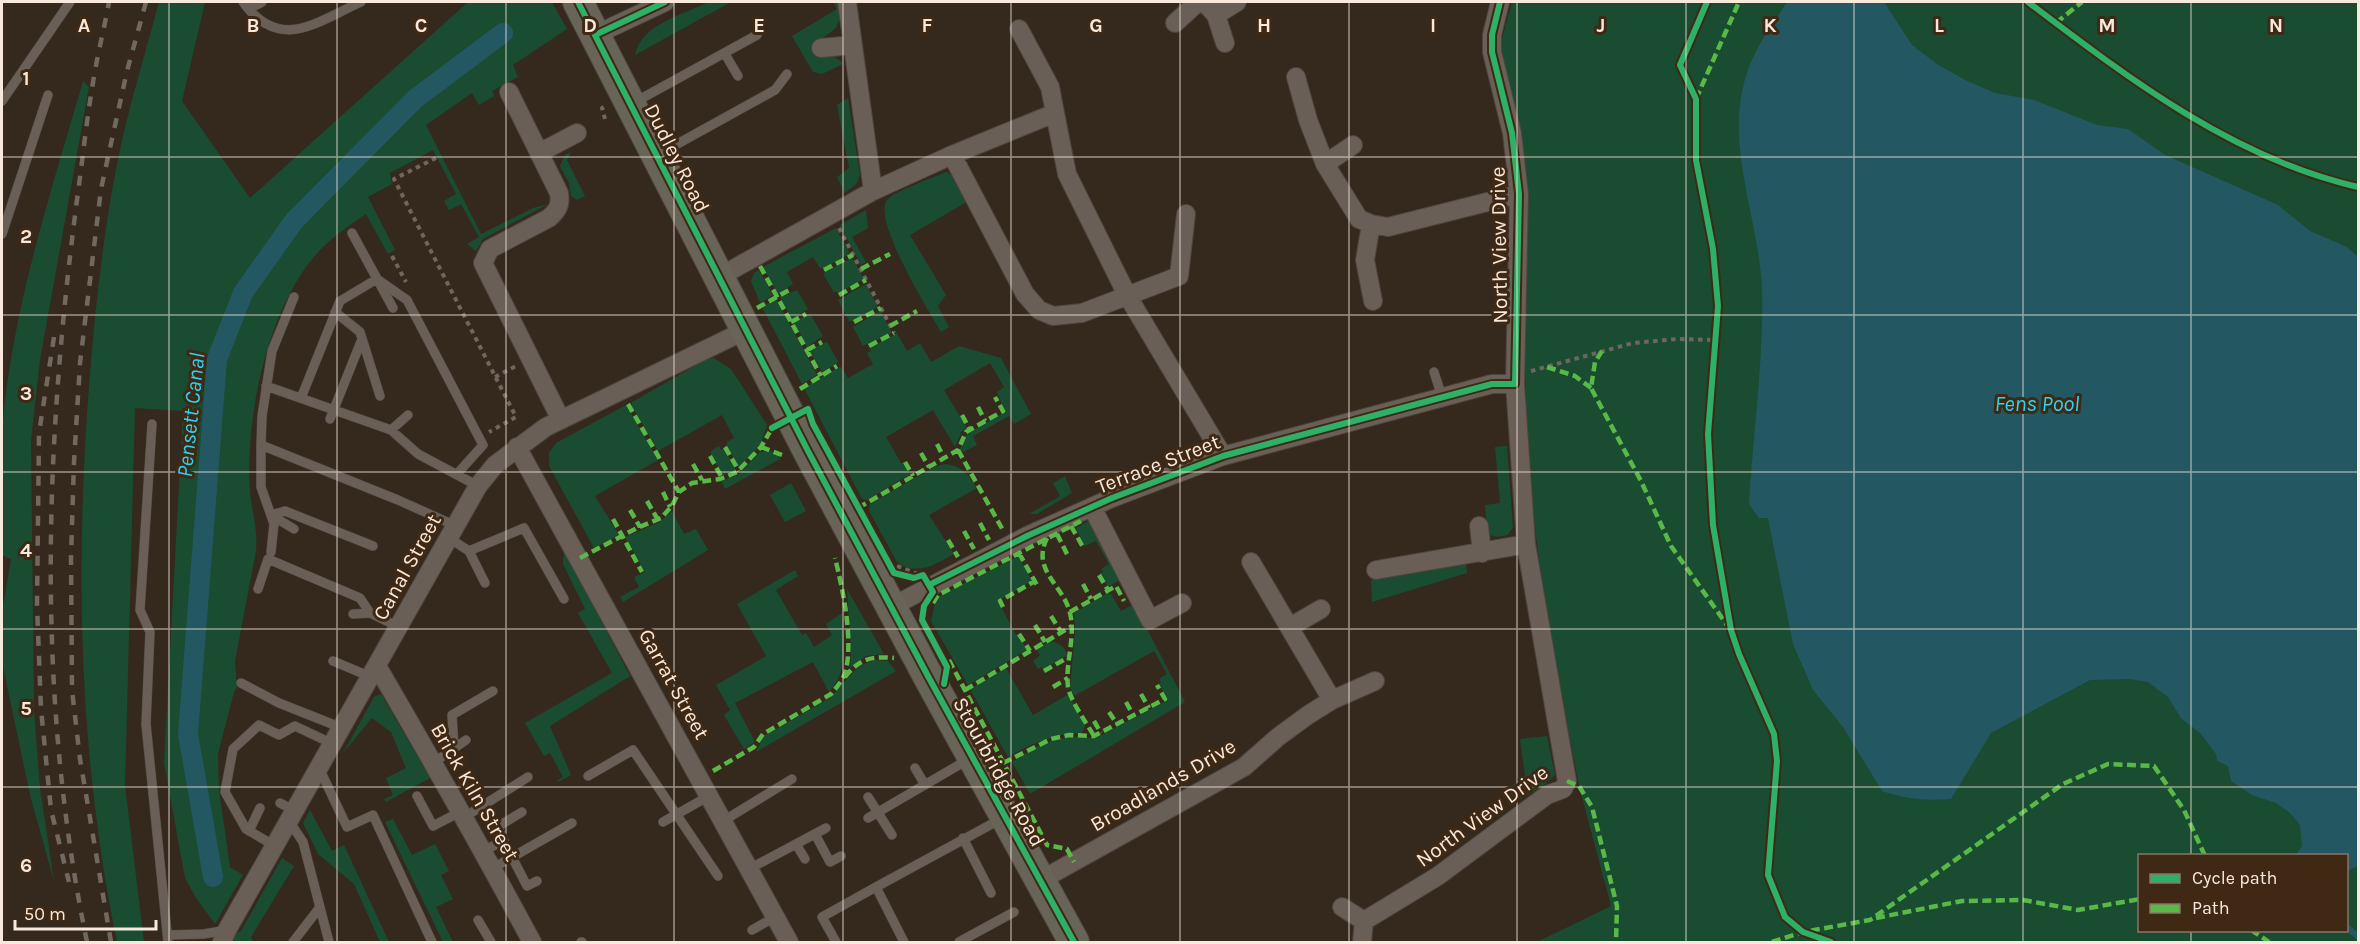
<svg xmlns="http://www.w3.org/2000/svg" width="2360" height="944" font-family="Karla,sans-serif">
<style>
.green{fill:#1a4c31;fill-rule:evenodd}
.water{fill:#235862}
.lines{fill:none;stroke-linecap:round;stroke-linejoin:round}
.stream{stroke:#235862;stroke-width:6}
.canal{stroke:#235862;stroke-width:20}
.lane-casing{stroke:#50453c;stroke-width:10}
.street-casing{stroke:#50453c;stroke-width:20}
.primary-casing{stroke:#50453c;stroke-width:32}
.path{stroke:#70665f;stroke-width:4;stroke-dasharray:4.5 4.5;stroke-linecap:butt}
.lane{stroke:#695f56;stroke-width:9}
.street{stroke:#695f56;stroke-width:18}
.primary{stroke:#686558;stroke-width:30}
.rail{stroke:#71685f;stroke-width:4.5;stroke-dasharray:10 10;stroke-linecap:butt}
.quiet{stroke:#58b947;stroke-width:4.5;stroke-dasharray:9 4.5;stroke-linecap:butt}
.cycleway-casing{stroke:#3f2914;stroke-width:10}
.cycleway{stroke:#2db169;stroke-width:6}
.grid{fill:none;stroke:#f8e9dc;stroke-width:1.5;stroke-opacity:0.55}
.labels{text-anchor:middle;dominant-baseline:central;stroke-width:6;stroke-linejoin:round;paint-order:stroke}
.street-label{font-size:21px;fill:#f8e9dc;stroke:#3f2914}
.water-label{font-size:22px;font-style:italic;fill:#27d7f5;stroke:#3f2914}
.grid-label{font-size:20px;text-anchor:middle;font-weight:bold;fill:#f8e9dc;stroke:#3f2914;stroke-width:6;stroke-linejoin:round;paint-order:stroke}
</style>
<rect width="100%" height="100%" fill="#35291e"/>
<!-- green -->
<path class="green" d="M159,2H205L182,101L250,198L468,2H552L567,29L513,65L518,77L492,91L494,96L479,105L472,93L426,125L481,234L533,208L548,204L483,239L476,251L467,244L479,237L461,204L449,210L444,201L456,194L433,150L390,173L392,184L368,197L395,250L388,254L366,214C347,227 328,240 313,258C266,315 245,419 250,492C252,514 258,528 256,551L235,661L237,687L234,692L218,754L219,790L230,867L243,875L215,924L196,898L185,878L164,763L183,411L135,408L125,785L144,942H117C80,762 75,584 88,400C94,319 102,239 118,159C129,106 145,54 159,2Z
M708,2H731L635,55C641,24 683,15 708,2Z
M833,2H839L840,18L836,28L816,43L818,57C829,56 836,55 843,64L822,74L813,72L792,36L837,9Z
M1512,2H2358V942H1537L1611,906L1579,786L1545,608L1534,520L1526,410L1524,327L1501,42ZM2140,856H2346V930H2140Z
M83,81L89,87L40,360L31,440L34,710L40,788L54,881L31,799L2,662V612L11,559L2,555C1,514 0,472 2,432C11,312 50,196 83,81Z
M848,98L860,175L857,183L845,193L837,177L849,168L837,105Z
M571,152L567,160L585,196L577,200L571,196L569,183L560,166L565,155Z
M946,172L953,176L970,200L910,235L946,295L938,306L949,327L941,332C929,311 872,220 887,200C894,191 933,178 946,172Z
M866,210L868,228L852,237L866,262L861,265L840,225Z
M836,228L850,254L823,268H820L813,257L787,272L793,284L778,294L763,267Z
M852,258L864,279L838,293L836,291L834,293L824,275L825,272Z
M759,270L773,295L760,303L751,281L754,273Z
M866,284L878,307L853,321H849L838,300Z
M797,290L808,309L792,319L780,297Z
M776,299L817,375L802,384L762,307Z
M880,311L892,333L863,346L853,327Z
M807,315H811L823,336L807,347L794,322Z
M897,333L907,351L920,343L931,362L959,346L1001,358L1031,414L1014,424L1009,416L973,436L977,445L963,452L960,449L967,434L1005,412L997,392L1004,387L990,363L944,390L967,428L962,431L955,447L933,410L886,437L901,463H903L910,474L867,500L862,499L804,388L838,368L841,367L848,378L873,364L867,353L871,351L870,348Z
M827,342L838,361L836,364L822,372L809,350Z
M714,358L731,369L767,425L761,444L739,468L727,446V442L734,438L722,415L658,451L632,406V402L707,359Z
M626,405L658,460L595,496L619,535L594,548L549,466V453L556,443Z
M719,446L721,450L724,448L736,470L723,475L711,455V451Z
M1507,446L1513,527L1508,535L1497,537L1490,535L1487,530L1485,505L1500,503L1495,447Z
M771,451L779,456L780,459L725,489L721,481L738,475L760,452Z
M946,464C963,467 968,474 977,488L929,515L954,554C935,564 917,577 897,562L869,511L870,504L936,466Z
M1065,476L1072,493L1037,514H1029L1060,496L1053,483Z
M791,483L806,511L785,522L770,495Z
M672,511L684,534L696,529L708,550L623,602L620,597L639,587L634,577L645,572L625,537L660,522Z
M1090,520L1121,579L1108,587L1100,573L1103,572L1101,569L1109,564L1096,541L1085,546L1076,528Z
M564,550L630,676L550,726L571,775L558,782V780L563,777L550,753L544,756L525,723L612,673L578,613L585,609L563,564Z
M1017,557H1019L1032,581L998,601L1016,635L1018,634L1027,650L968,685L931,621L935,603L941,595Z
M1466,563L1467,573L1372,602L1371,580Z
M795,570L798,576L776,590L802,635L806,633L814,647L832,635L826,624L842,613C843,643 850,668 829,692L813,662L735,703L755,742L744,749L724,715L730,710L716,685L766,656L737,604Z
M847,589L884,654L866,656L850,668L851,652Z
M1108,593L1111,594L1121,611L1134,604L1185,702L1030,794L1012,762L1036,747L1052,741L1070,737L1096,738L1168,700L1159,684L1161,682L1159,679L1167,674L1154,651L1074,696L1070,688L1075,631L1074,613Z
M1050,641C1059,643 1065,646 1067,655L1043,670L1042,667L1038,669L1033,661L1040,655L1036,649Z
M874,660L888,661L896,671L756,752L764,736L830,698L854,671L864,664Z
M1006,668L1033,715L1069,694L1085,726L1082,733C1054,734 1032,743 1008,757L970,689Z
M381,694L430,778L386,802L384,799L393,795L386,778L406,768L391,732L372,718L343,753L374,697Z
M1547,736L1555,775L1543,786L1514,803L1506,790L1525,776L1520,739Z
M310,810L332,851L344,845L389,942H380L354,884L318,854L303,823Z
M393,819L412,855L435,844L449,871L441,875L453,899L436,907L453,942H443L385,822Z
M282,858L294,866L251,937L253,942H229L233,934L241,931Z"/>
<!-- water -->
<path class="water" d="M1787,2H1884L1912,45L1937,64L1965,80L1995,93L2034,100L2097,125L2128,129L2165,155L2278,205L2310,231L2347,247L2358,257V866L2347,871L2346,856L2296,855L2302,846L2300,825L2290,813L2276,803L2252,795L2231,781L2228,766L2217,761L2216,754L2201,734L2181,718L2168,697L2148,682L2130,679L2090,680L1991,733L1951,799C1925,801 1907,799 1882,791L1843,727L1813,690L1793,644L1768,518H1759L1749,504C1753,432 1764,361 1762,289C1759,217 1723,144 1747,73C1755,47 1773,24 1787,2Z"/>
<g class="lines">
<!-- stream -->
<path class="stream" d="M2346,926L2358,937"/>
<!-- canal -->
<path class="canal" d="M213,877L188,734L217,359L243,293L294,221L415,99L503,33"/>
<defs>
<path id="lane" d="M243,2C280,53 316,22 361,2
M249,9L262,2
M725,54L738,76
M2,101L70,2
M635,102L757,35
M661,153L775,90L787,74
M352,233L393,308
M2,234L48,95
M335,312L360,332L380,396
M1434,372L1442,397
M266,386L391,430L418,454L478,486
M301,398L340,301L377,279L407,300L483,445L457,474
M330,419L362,339
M152,424L140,610L150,632L146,724L168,942
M391,430L408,415
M261,445L262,416L272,351L294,297
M271,515L285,511L373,546
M271,515L294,529
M449,538L469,551L485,583
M469,551L524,528L564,599
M271,552L274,524L261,487V445L398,500L456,526
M258,589L268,559L360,598L370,613
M353,614L370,613L399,627
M333,661L371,677
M241,683L279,703L342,728
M454,748L452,715L493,691
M433,763L466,740
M319,768L347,827L373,815L432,942
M915,768L925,785
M588,776L633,750L718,876
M417,796L433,826L460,812
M868,797L892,835
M280,803L295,811
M463,818L528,777
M868,818L969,759
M289,821L303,842L329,942
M723,821L792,779
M663,822L709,796
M249,831L260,808
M815,834L830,862L841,856
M963,838L991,893
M796,844L805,859
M275,846L246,829L225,792L233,749L259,725L279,735L295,726L333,744
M484,851L504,840L497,827L522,812
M512,857L527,886L537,881
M493,868L572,823
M749,869L826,828
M478,920L491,942
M752,930L775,917
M168,935L204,934L227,930
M293,942L320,907
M581,942H582
M836,942L822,917L876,887
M904,942L876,887L1001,819
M959,942L1014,912"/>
<path id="street" d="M847,2L873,191
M1204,2L1216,15L1225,43
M1216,15L1237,2
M1175,23L1198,2
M1019,29L1050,87L1055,113
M595,35L665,2
M821,48L853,45
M1296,77L1308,120L1325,164L1359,219L1371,224L1388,227L1519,194
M509,92L559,193C561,205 558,210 549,218L490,249L483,263L561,420
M539,153L577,133
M952,155L1025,294L1039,310L1053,316L1082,313L1179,276L1186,214
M1325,164L1353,145
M1371,224L1365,260L1373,301
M719,277L873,191L952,155L1055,113L1067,174L1127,295L1223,456
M517,447L789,942
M1092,507L1150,620L1182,603
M1479,526L1482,553
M1251,562L1332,700
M1376,570L1526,544
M891,607L1027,536L1112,498L1223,456L1492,384H1515
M1290,627L1321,609
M377,666C430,757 482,849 532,942
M1041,880L1244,767L1278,737L1308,715L1332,700L1375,681
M1342,907L1364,921L1362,942
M1364,921L1438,876L1547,795L1563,789L1567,781L1526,544L1515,384L1519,194L1512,133L1492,52V35L1500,2
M222,942L227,930L478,486L495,465L546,427L746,330"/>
<path id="primary" d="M578,2L808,451L929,678L1074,942"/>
</defs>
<!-- lane casing -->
<use href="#lane" class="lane-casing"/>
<!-- street casing -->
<use href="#street" class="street-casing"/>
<!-- primary casing -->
<use href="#primary" class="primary-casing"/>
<!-- path -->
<path class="path" d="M605,119L602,108L607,105
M436,158L394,179L516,417L489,432
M839,228L894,333
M392,256L406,282
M1531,371L1633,343L1677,339L1715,340
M495,377L516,366
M897,566L918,574"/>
<!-- lane -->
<use href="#lane" class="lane"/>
<!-- street -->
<use href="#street" class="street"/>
<!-- primary -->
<use href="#primary" class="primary"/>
<!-- rail -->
<path class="rail" d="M54,337L39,433L37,605L41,709L51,810L69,882
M87,942C35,693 45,436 79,185C84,147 88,109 95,71C99,48 105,25 109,2
M111,942L80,759L72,690L71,557L74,462L80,363L101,189L127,71L146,2"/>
<!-- quiet -->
<path class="quiet" d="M2056,23L2082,2
M1696,99L1739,2
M760,266L821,376
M861,269L890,254
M824,270L853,255
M839,295L866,280
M757,308L791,289
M791,322L806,314
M854,322L881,308
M890,326L917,311
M869,346L894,333
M807,350L822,342
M1602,351L1595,362L1591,388L1641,481L1671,546L1727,625
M1547,367L1575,376L1591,388
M800,389L837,366
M628,404L679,492
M978,407L985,421
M962,415L970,430
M937,444L944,458
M725,447L739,471
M761,447L782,455
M958,450L1004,532
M921,453L929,467
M710,456L722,478
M905,462L913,476
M693,464L702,480
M663,492L670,507
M647,501L658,520
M858,508L958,450L966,432L1003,411L995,397
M630,510L640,527
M613,519L642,572
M980,523L989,540
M1071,526L1083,547
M964,531L974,549
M1057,534L1068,556
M1047,538C1031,571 1063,584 1070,613C1076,638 1065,662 1068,687C1070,700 1087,724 1094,736
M948,540L958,557
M1019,553L1038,587
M580,558L637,528L661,518L672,506L679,492L692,483L720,479L737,472L761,447L772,428
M1099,575L1108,590
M1083,584L1091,599
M933,603L938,595L1081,521
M1003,607L1000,601L1035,581
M1070,612L1116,586L1124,601
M1051,616L1061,632
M1035,625L1045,642
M1019,634L1030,651
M949,660L1047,845L1067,849L1074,862
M1044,671L1069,657
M845,677C860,658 872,656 894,658
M1053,687L1068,678
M965,690L1072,626
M1141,694L1149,708
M1126,702L1133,715
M1109,712L1117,724
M1094,721L1101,733
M1003,763L1051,739L1069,735L1094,736L1165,699L1157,685
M713,771L754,747L763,734L831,694C837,687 844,679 846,670C853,637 843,590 835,558
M1567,781L1579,786L1592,807L1617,906L1616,942
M1876,918L1962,901L2023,900L2078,910L2140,899
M2251,930L2269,942
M1772,942L1803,932L1870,920L2063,784L2108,764L2154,766L2184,810L2205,856"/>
<defs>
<path id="cycleway" d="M578,2L808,451L929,678L1074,942
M1707,2L1680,65L1696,99V160L1713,249L1718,306L1708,434L1713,525L1731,630L1739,654L1774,734L1777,761L1768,875L1785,917L1803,932L1831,942
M2028,2C2128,78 2234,159 2358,187
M595,35L665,2
M772,428L808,409L813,424L894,573L914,578L923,575L933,592L924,606L922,620L947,667L944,684
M929,585L1027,536L1112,498L1223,456L1492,384H1515L1519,194L1512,133L1492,52V35L1500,2"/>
</defs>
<!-- cycleway casing -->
<use href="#cycleway" class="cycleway-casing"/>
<!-- cycleway -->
<use href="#cycleway" class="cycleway"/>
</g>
<!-- grid -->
<path class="grid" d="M169,2V942M337,2V942M506,2V942M674,2V942M843,2V942M1011,2V942M1180,2V942M1349,2V942M1517,2V942M1686,2V942M1854,2V942M2023,2V942M2191,2V856M2,157H2358M2,315H2358M2,472H2358M2,629H2358M2,787H2358M2191,930V942"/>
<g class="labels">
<!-- street labels -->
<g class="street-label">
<text transform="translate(677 158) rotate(63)">Dudley Road</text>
<text transform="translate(1499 245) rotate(-91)">North View Drive</text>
<text transform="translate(1158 464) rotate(-21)">Terrace Street</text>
<text transform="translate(407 567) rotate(-61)">Canal Street</text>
<text transform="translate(674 684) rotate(61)">Garrat Street</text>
<text transform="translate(999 772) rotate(61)">Stourbridge Road</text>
<text transform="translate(1163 785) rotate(-30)">Broadlands Drive</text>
<text transform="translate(475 792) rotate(60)">Brick Kiln Street</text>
<text transform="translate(1482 816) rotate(-36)">North View Drive</text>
</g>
<!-- water labels -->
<g class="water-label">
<text x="2037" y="404">Fens Pool</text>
<text transform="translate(191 415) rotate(-84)">Pensett Canal</text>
</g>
</g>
<g class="grid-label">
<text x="84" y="32">A</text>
<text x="253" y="32">B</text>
<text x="421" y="32">C</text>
<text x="590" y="32">D</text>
<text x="759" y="32">E</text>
<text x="927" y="32">F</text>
<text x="1096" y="32">G</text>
<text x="1264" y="32">H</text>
<text x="1433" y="32">I</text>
<text x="1601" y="32">J</text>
<text x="1770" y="32">K</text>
<text x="1939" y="32">L</text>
<text x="2107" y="32">M</text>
<text x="2276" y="32">N</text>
<text x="26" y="85">1</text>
<text x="26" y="243">2</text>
<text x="26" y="400">3</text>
<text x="26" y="557">4</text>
<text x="26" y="715">5</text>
<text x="26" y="872">6</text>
</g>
<!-- border -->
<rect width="2360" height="944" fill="none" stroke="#f8e9dc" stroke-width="6"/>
<!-- legend -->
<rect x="2138" y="854" width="210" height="78" fill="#3f2914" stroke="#897664" stroke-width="1.5"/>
<rect x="2150" y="874" width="30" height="9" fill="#2db169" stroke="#897664" stroke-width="1.5"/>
<text x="2192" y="884" font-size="18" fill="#f8e9dc">Cycle path</text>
<rect x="2150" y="904" width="30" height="9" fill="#58b947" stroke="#897664" stroke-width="1.5"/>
<text x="2192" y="914" font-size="18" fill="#f8e9dc">Path</text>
<!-- scale -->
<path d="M15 920v9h141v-9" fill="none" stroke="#f8e9dc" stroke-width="3"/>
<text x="24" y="920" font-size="18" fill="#f8e9dc" stroke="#3f2914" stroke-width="4.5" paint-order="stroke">50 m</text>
</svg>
